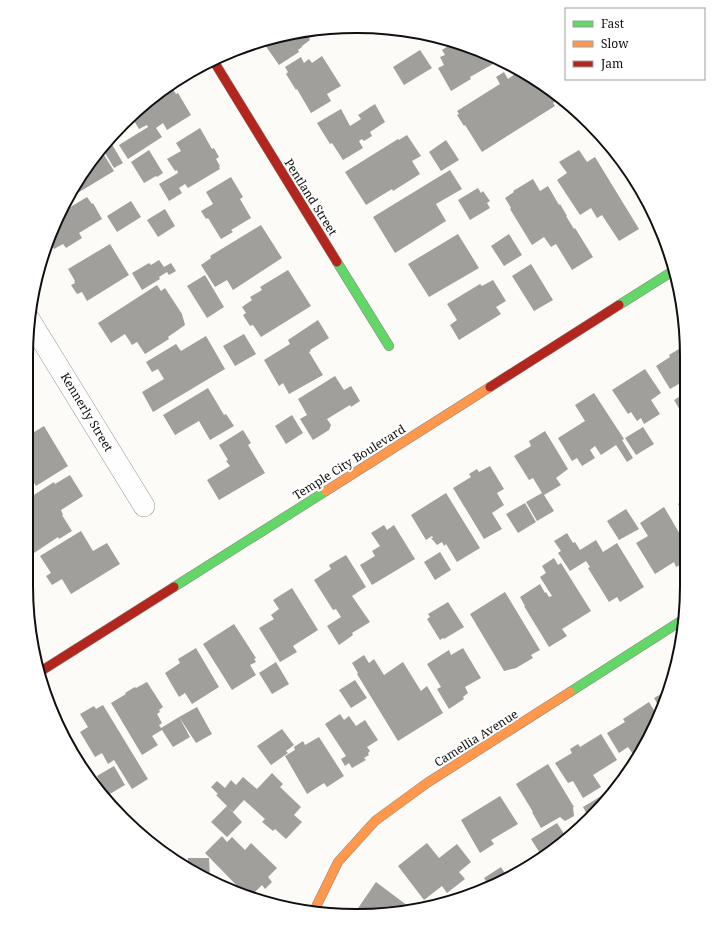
<svg xmlns="http://www.w3.org/2000/svg" width="713" height="942" font-family="'Noto Serif',serif">
<style>
.building{fill:#a09f9c}
.lines{fill:none;stroke-linecap:round;stroke-linejoin:round}
.street-casing{stroke:#969694;stroke-width:22}
.fast-casing{stroke:#8d8c8b;stroke-width:10}
.slow-casing{stroke:#8d8c8b;stroke-width:10}
.jam-casing{stroke:#8d8c8b;stroke-width:10}
.street{stroke:#fffefe;stroke-width:21}
.fast{stroke:#63d668;stroke-width:9}
.slow{stroke:#ff974d;stroke-width:9}
.jam{stroke:#b3261e;stroke-width:9}
.labels{text-anchor:middle;dominant-baseline:central;stroke-width:4;stroke-linejoin:round;paint-order:stroke}
.street-label{font-size:12px;fill:#101010;stroke:#fff}
.rim{fill:none;stroke:#101010;stroke-width:2}
</style>
<rect width="100%" height="100%" fill="#fcfbf7"/>
<!-- building -->
<path class="building" d="M321,29L309,38L310,40L302,46V47L298,50L299,52L279,65L265,45L269,43L267,40L292,32Z
M454,42L483,51L500,60L470,77L471,79L451,91L438,68L444,65L440,57L445,55L442,50Z
M420,50L432,68L404,85L393,67Z
M322,56L341,86L327,94L331,101L311,113L297,89L296,90L286,74L288,72L285,67L301,57L304,63L309,59L312,63Z
M519,71L540,82L558,96V99L553,103L555,106L482,152L465,125L464,126L457,115L459,114L457,111L500,84L496,77L504,72L508,79Z
M170,85L176,94L178,93L191,115L167,130L163,123L156,128L162,137L128,159L119,145L148,127L147,125L139,129L133,119Z
M375,104L385,122L370,132L372,136L364,141L362,139L359,141L363,148L343,160L332,143L330,144L317,123L341,109L350,126L361,119L358,115Z
M200,128L212,149L214,148L219,157L216,159L220,166L219,167L220,169L188,188L185,184L179,188L182,193L169,201L159,184L178,173L177,170L175,171L167,159L181,151L176,143Z
M407,135L421,156L412,161L420,174L393,191L392,189L366,205L345,172L398,139L399,140Z
M446,140L459,160L441,171L429,152Z
M110,141L123,163L114,168L102,148Z
M149,150L163,173L157,177L156,176L144,183L131,162Z
M579,150L587,162L595,157L639,229L619,241L602,215L597,218L591,208L580,215L557,180L567,173L559,162Z
M104,155L114,171L76,194L73,189L89,164Z
M450,170L462,189L436,204L446,221L395,253L373,217Z
M231,177L243,197L240,199L251,218L231,230L233,232L221,239L208,218L206,219L201,211L213,204L206,192Z
M533,179L540,191L548,186L559,205L560,204L567,216H566L574,229L575,228L593,257L572,270L556,244L551,247L544,237L532,245L510,209L511,208L505,198L514,192L513,191Z
M478,188L481,193L483,191L490,201L487,203L490,208L470,220L458,200Z
M87,197L92,204L93,203L102,219L79,233L82,238L66,248L63,244L54,249L49,240L59,214Z
M131,201L141,217L117,232L107,216Z
M165,209L175,226L158,237L147,220Z
M261,225L282,258L233,290L227,280L215,287L201,265L211,258L210,256Z
M458,234L479,268L429,297L408,264Z
M509,234L522,255L504,266L491,246Z
M110,244L129,275L87,301L82,292L77,294L71,285L75,283L74,281H75L68,269Z
M159,260L164,267L171,263L176,271L169,275L167,272L159,277L160,279L142,290L132,273L149,263L151,265Z
M531,264L553,300L534,311L512,276Z
M288,270L311,306L261,337L253,325L250,326L243,315L246,313L242,307L252,300L250,297L262,290L260,287Z
M205,275L224,307L207,318L187,286Z
M493,280L506,301L496,307L501,314L459,340L450,325L457,320L447,304L480,284L482,286Z
M157,285L161,291L165,288L182,314L185,325L168,337L169,339L145,354L137,342L132,345L125,334L111,343L98,323Z
M318,320L329,338L310,350L311,351L309,352L323,375L289,394L283,383L279,386L264,360L290,344L288,340Z
M244,334L256,354L235,366L223,346Z
M206,336L225,369L153,412L142,392L164,379L158,369L152,372L146,362L176,344L181,351Z
M684,346V381L670,389L656,366L670,357L669,355Z
M645,369L661,393L651,400L660,414L644,424L641,418L637,421L631,412L628,414L612,390Z
M335,376L344,390L351,386L360,401L351,407L350,405L327,419L331,425L329,430L313,440L300,419L307,415L298,399Z
M208,388L224,415L226,414L234,426L210,440L199,421L175,435L163,415Z
M594,393L624,439L622,440L633,458L627,462L616,445L601,455L595,446L590,450L595,458L582,466L577,458L572,461L558,438L585,421L575,405Z
M684,394V417L674,400Z
M292,415L303,433L286,444L275,426Z
M44,426L68,466L36,486L29,474L26,476V437Z
M643,427L654,444L636,455L625,438Z
M243,430L251,443L248,445L265,473L219,500L207,480L230,466L226,461L228,460L219,445Z
M545,431L568,469L556,478L561,485L544,495L554,511L537,521L526,502L542,493L533,478L529,480L514,456L531,446L529,441Z
M490,466L504,489L497,493L504,505L492,513L502,529L484,539L453,488L471,477L469,474L477,469L479,472Z
M70,475L83,496L61,510L63,515H62L72,531L59,539L58,537L31,555L26,547V500L54,482L55,484Z
M446,493L480,548L457,562L446,544L444,546L442,542L437,545L431,538H433L432,536L426,540L411,515Z
M684,500V514L678,504Z
M525,503L536,522L518,533L506,514Z
M664,507L684,541V563L676,567L674,562L655,574L636,543L648,536L640,523Z
M626,509L639,529L619,540L607,521Z
M384,525L387,530L394,525L415,559L372,585L360,565L375,556L372,551L380,546L371,533Z
M81,531L93,551L107,543L120,564L71,594L62,579L52,585L46,576L51,573L40,556Z
M567,533L573,543L575,542L580,550L596,540L603,552L617,543L644,587L620,602L617,597L609,602L588,568L590,567L586,561L570,571L558,553L561,551L554,541Z
M440,552L451,570L435,580L424,562Z
M346,555L366,587L352,596L370,622L352,633L353,635L339,645L327,626L341,617L336,609L333,610L314,580L331,569L329,565Z
M554,558L558,565L561,563L591,611L562,629L567,636L549,647L524,606H525L520,597L540,584L545,593L546,592L549,597L552,596L540,577L546,573L542,566Z
M292,588L318,630L293,646L297,652L280,662L259,628L274,619L271,615L279,609L273,600Z
M505,592L540,650L531,655L533,658L516,668L504,671L470,614Z
M448,602L464,627L444,639L443,638L440,640L427,619L430,617L428,614Z
M234,624L256,658L254,659L256,662L250,665L256,675L232,690L203,644Z
M196,648L219,687L192,704L185,693L179,697L165,673L180,663L178,659Z
M463,648L481,678L465,687L468,693L463,697L464,699L449,709L437,689L441,687L427,664L449,650L451,655Z
M364,655L369,663L374,659L384,675L403,662L421,691L427,686L443,713L398,741L357,674L358,673L352,663Z
M276,662L289,684L272,694L259,673Z
M355,680L367,698L351,708L339,690Z
M147,682L163,707L159,710L160,712L157,714L162,723L159,725L161,728L179,717L190,737L173,747L162,730L152,736L158,745L142,755L111,703L126,694L125,693L135,687L136,688Z
M670,689L669,692L661,710L654,698Z
M649,702L658,717L643,751L640,755L635,757L628,747L619,753L607,733L625,722L623,719Z
M103,705L148,779L132,789L114,760L108,764L102,753L95,757L80,732L88,727L80,714L94,706L96,709Z
M197,707L212,734L196,743L179,717Z
M340,714L344,720L349,716L356,726L365,720L378,740L367,747L370,751L368,753L369,755L364,758L366,760L352,768L349,763L345,766L341,759L346,756L325,724Z
M282,729L294,745L286,751L288,753L271,765L257,746Z
M601,734L617,760L593,775L601,787L583,798L573,781L568,783L555,763L572,753L570,749L578,744L580,747Z
M319,737L344,776L327,787L324,783L307,794L285,756L295,750L294,747L303,741L305,745Z
M548,764L574,807H573L574,816L565,821L560,817L541,828L532,812H533L516,784Z
M114,766L125,785L108,795L97,776Z
M272,773L283,784L280,787L301,807L294,815L302,822L286,839L275,829L273,831L262,822L265,819L244,800L233,812L216,795L218,794L211,787L217,781L225,788L231,780L236,785L243,777L257,789Z
M603,795L606,801L589,818L583,807Z
M500,796L518,824L491,840L494,844L480,853L461,820Z
M227,806L242,822L227,837L211,822Z
M557,823L566,837L543,858L531,839Z
M222,836L227,842L232,837L245,850L251,843L277,868L268,877L272,882L265,889L262,885L251,896L245,894L205,853Z
M427,843L439,858L457,844L471,862L459,872L465,879L447,893L442,886L424,900L398,866Z
M188,858H209L210,881L188,867Z
M501,867L507,877L489,886L484,878Z
M376,882L412,909L378,915L354,914Z"/>
<g class="lines">
<defs>
<path id="street" d="M29,319L144,506"/>
<path id="fast" d="M337,262L389,346
M619,305L673,271
M174,587L326,491
M570,692L684,619"/>
<path id="slow" d="M326,491L490,387
M314,911L338,862L375,821L427,783L570,692"/>
<path id="jam" d="M213,60L337,262
M490,387L619,305
M38,673L174,587"/>
</defs>
<!-- street casing -->
<use href="#street" class="street-casing"/>
<!-- fast casing -->
<use href="#fast" class="fast-casing"/>
<!-- slow casing -->
<use href="#slow" class="slow-casing"/>
<!-- jam casing -->
<use href="#jam" class="jam-casing"/>
<!-- street -->
<use href="#street" class="street"/>
<!-- fast -->
<use href="#fast" class="fast"/>
<!-- slow -->
<use href="#slow" class="slow"/>
<!-- jam -->
<use href="#jam" class="jam"/>
</g>
<g class="labels">
<!-- street labels -->
<g class="street-label">
<text transform="translate(311 197) rotate(58)">Pentland Street</text>
<text transform="translate(87 412) rotate(59)">Kennerly Street</text>
<text transform="translate(349 462) rotate(-32)">Temple City Boulevard</text>
<text transform="translate(476 738) rotate(-32)">Camellia Avenue</text>
</g>
</g>
<!-- crop -->
<path d="M0 0H713V942H0ZM356 33H357A323 323 0 0 1 680 356V586A323 323 0 0 1 357 909H356A323 323 0 0 1 33 586V356A323 323 0 0 1 356 33Z" fill="#fff" fill-rule="evenodd"/>
<path class="rim" d="M356 33H357A323 323 0 0 1 680 356V586A323 323 0 0 1 357 909H356A323 323 0 0 1 33 586V356A323 323 0 0 1 356 33Z"/>
<!-- legend -->
<rect x="565" y="8" width="140" height="72" fill="#ffffff" stroke="#9f9f9f"/>
<rect x="573" y="21" width="20" height="6" fill="#63d668" stroke="#9f9f9f"/>
<text x="601" y="28" font-size="12" fill="#101010">Fast</text>
<rect x="573" y="41" width="20" height="6" fill="#ff974d" stroke="#9f9f9f"/>
<text x="601" y="48" font-size="12" fill="#101010">Slow</text>
<rect x="573" y="61" width="20" height="6" fill="#b3261e" stroke="#9f9f9f"/>
<text x="601" y="68" font-size="12" fill="#101010">Jam</text>
</svg>
